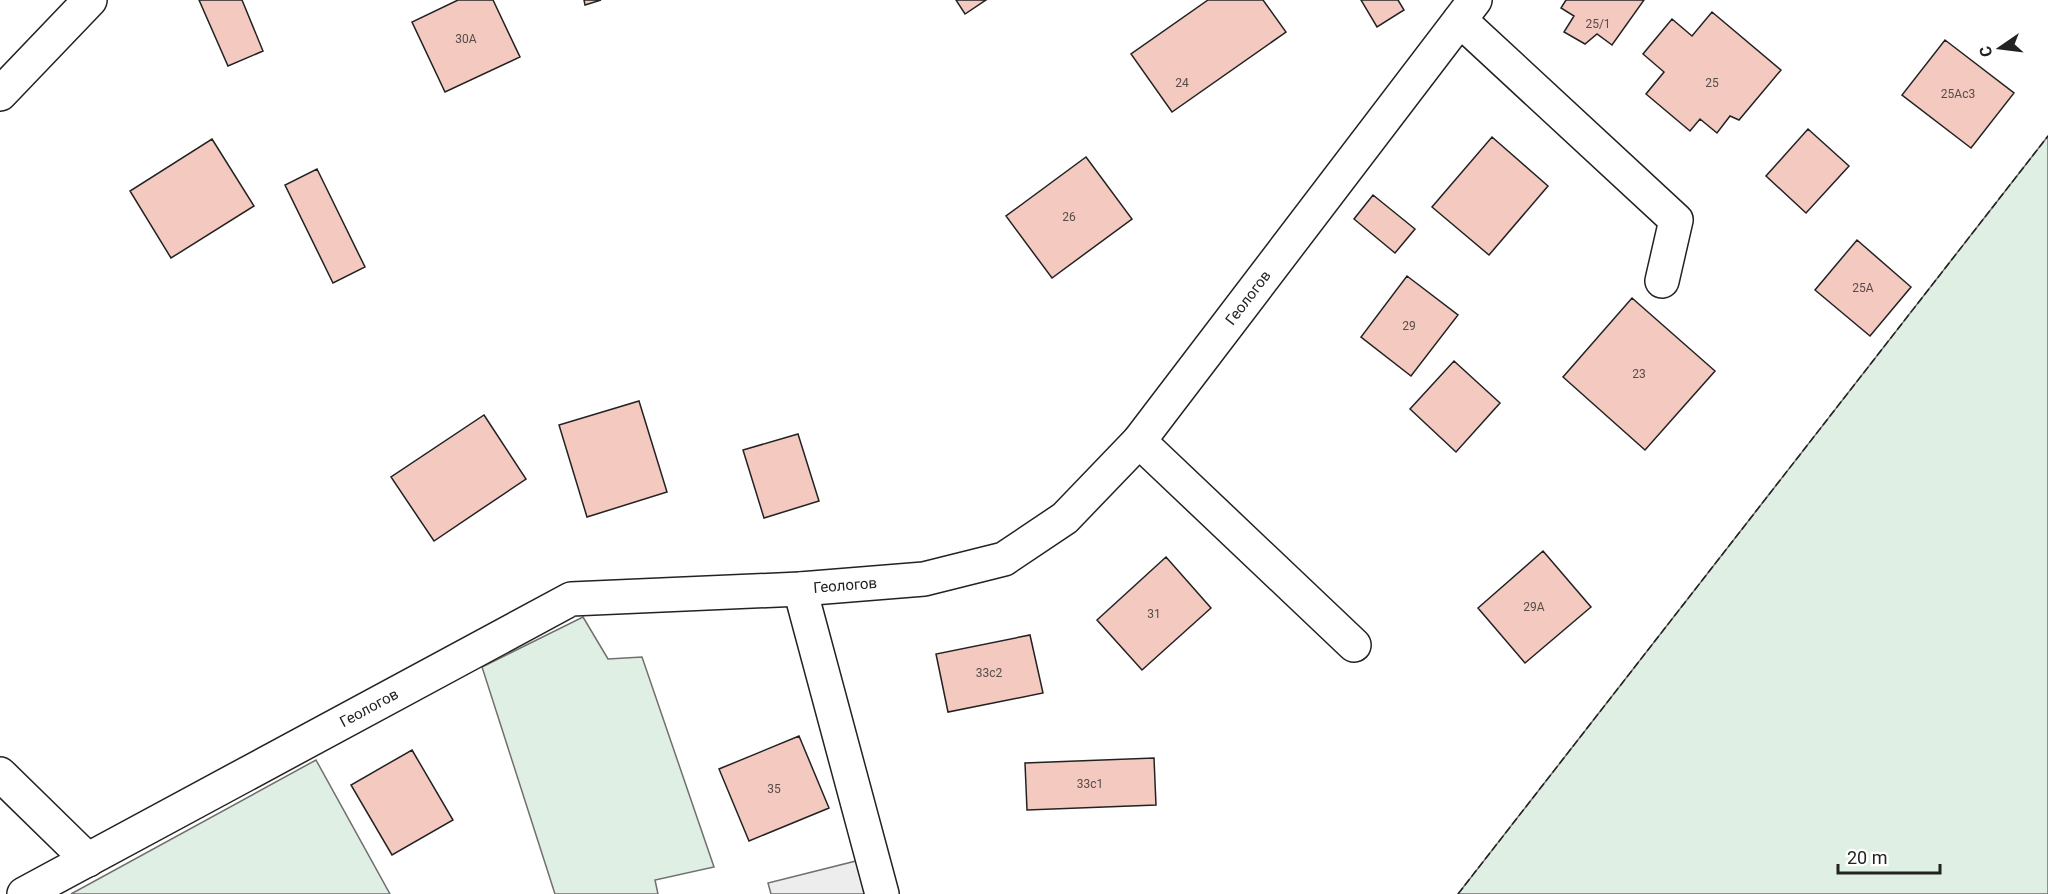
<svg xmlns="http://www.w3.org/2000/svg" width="2048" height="894" font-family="Roboto,sans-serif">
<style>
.green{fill:#e0efe3;stroke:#6f6f6f;stroke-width:1.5}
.parking{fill:#ededed;stroke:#6f6f6f;stroke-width:1.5}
.building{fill:#f3c9c0;stroke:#222;stroke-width:1.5}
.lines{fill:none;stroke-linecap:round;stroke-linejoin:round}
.minor-casing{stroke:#222;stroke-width:36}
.minor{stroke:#fff;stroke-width:33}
.fence{stroke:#222;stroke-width:1.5;stroke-dasharray:8 3;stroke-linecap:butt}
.labels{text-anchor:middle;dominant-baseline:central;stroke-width:4.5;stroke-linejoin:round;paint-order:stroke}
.number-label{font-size:12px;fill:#564c4a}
.street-label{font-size:15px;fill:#222;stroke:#fff}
</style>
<rect width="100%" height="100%" fill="#fff"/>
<!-- green -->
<path class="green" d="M2048,136V894H1458Z
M583,617L608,659L642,657L714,867L655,880L658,894H555L482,667Z
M316,760L390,894H71Z"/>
<!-- parking -->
<path class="parking" d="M856,861L865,894H771L768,883Z"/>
<!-- building -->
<path class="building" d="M199,0H242L263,51L228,66Z
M458,0H493L520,57L445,92L412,22Z
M584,0H601L585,5Z
M956,0H986L965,14Z
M1208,0H1263L1286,32L1172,112L1131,54Z
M1361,0H1398L1404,10L1377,27Z
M1566,0H1644L1612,45L1597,34L1585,44L1564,32L1574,16L1561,8Z
M1712,12L1781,70L1739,120L1730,116L1717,133L1700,119L1690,131L1646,94L1664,72L1643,54L1672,19L1692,36Z
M1945,40L2014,93L1971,148L1902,95Z
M1808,129L1849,166L1806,213L1766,176Z
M1492,137L1548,186L1489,255L1432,207Z
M212,139L254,206L171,258L130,191Z
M1086,157L1132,219L1052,278L1006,216Z
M317,169L365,267L333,283L285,185Z
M1373,195L1415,229L1395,253L1354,219Z
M1857,240L1911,287L1870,336L1815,290Z
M1407,276L1458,315L1411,376L1361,337Z
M1632,298L1715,371L1645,450L1563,377Z
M1454,361L1500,403L1456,452L1410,409Z
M639,401L667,492L587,517L559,425Z
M484,415L526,479L434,541L391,477Z
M798,434L819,501L764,518L743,450Z
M1543,551L1591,607L1525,663L1478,608Z
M1166,557L1211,608L1142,670L1097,620Z
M1030,635L1043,693L948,712L936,654Z
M799,736L829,808L749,841L719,769Z
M412,750L453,820L392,855L351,785Z
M1154,758L1156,805L1027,810L1025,763Z"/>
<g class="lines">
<defs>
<g id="minor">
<path d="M1460,20L1676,220L1662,281"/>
<path d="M0,94L90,0"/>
<path d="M1139,441L1354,645"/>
<path d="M800,589L882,894"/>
<path d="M0,774L88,860"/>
<path id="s1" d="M24,894L571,599L800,589L924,579L1004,559L1065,518L1139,441L1475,0"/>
</g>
</defs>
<!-- minor casing -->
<use href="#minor" class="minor-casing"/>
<!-- minor -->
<use href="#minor" class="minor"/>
<!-- fence -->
<path class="fence" d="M1458,894L2048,136"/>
</g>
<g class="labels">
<!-- number labels -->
<g class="number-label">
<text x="1598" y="24">25/1</text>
<text x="466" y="39">30А</text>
<text x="1182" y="83">24</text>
<text x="1712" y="83">25</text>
<text x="1958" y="94">25Ас3</text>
<text x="1069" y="217">26</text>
<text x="1863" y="288">25А</text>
<text x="1409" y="326">29</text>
<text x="1639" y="374">23</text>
<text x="1534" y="607">29А</text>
<text x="1154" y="614">31</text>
<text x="989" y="673">33с2</text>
<text x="1090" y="784">33с1</text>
<text x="774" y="789">35</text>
</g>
<!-- street labels -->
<g class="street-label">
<text stroke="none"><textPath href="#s1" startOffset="1418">Геологов</textPath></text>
<text stroke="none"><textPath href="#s1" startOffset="896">Геологов</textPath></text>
<text stroke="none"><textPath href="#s1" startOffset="392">Геологов</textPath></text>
</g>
</g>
<!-- north arrow -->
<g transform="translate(2000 48) rotate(256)" stroke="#ffffff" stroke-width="4.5" paint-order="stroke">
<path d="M0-4.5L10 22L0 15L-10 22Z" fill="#222222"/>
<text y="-9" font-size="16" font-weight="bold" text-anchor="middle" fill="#222222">С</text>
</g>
<!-- scale -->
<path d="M1838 864v9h102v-9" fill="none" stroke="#222222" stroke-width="3"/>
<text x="1847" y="864" font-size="18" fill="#222222" stroke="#ffffff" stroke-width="4.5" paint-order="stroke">20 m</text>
</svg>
